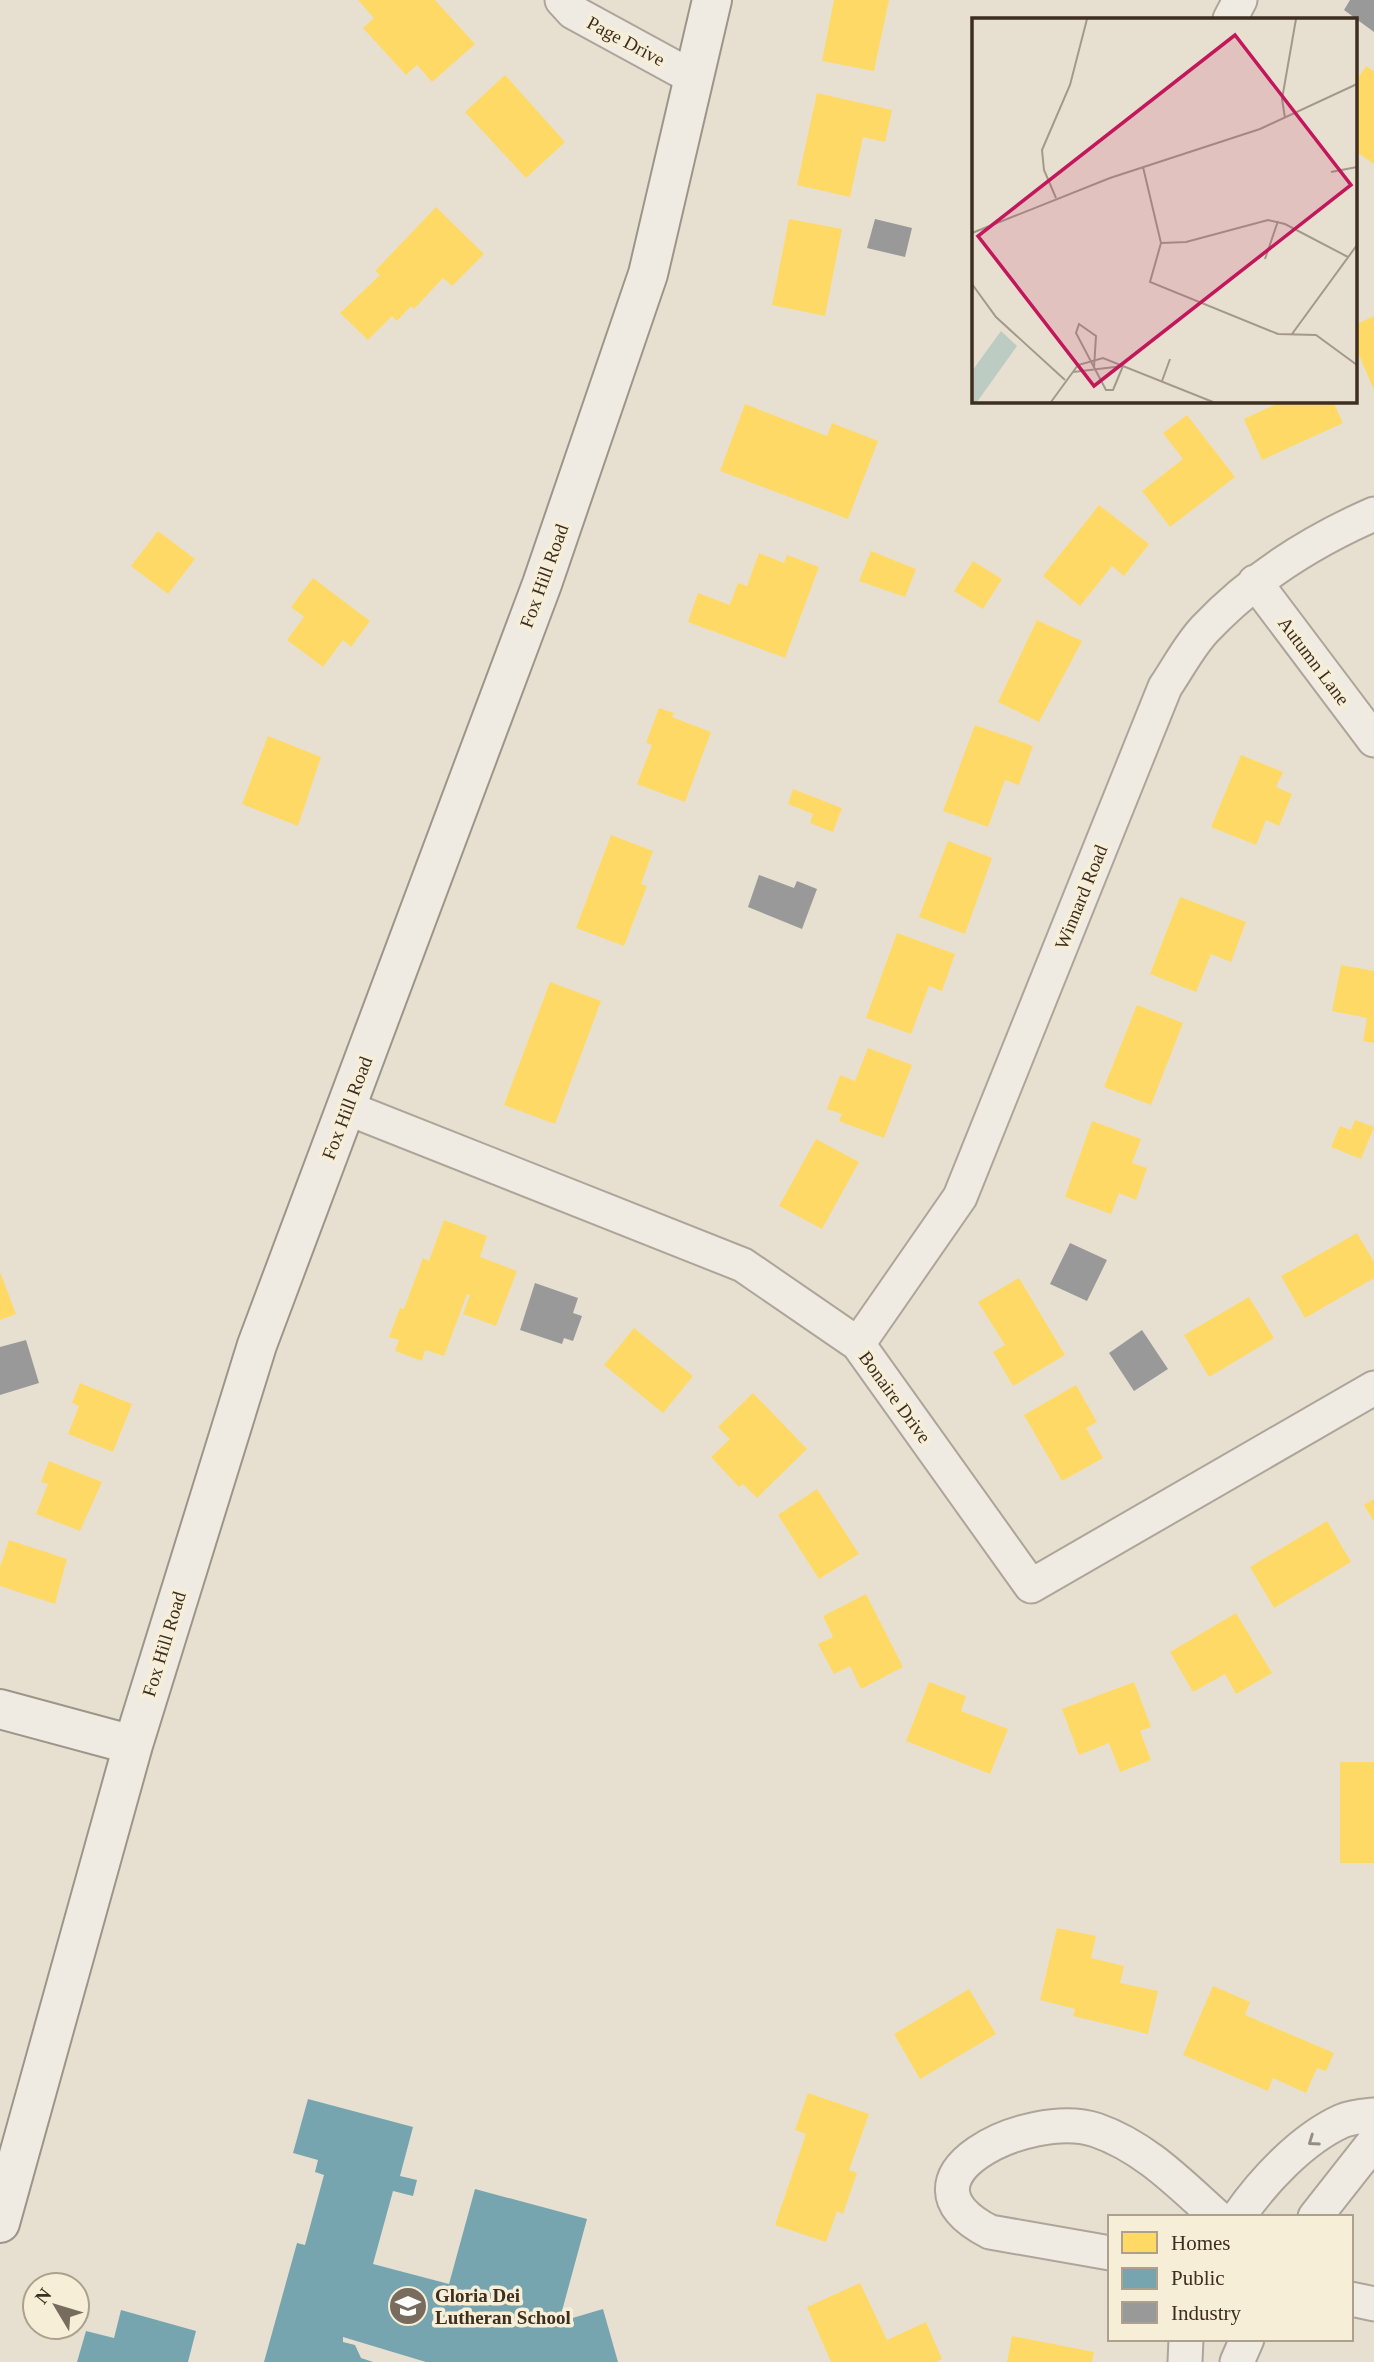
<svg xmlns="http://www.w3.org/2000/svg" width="1374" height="2362" font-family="'Times New Roman',serif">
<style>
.homes{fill:#ffd966}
.public{fill:#76a5af}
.industry{fill:#999}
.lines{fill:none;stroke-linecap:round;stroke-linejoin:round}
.street-casing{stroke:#ada599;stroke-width:37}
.secondary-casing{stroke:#9c958a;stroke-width:42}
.street{stroke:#efebe3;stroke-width:33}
.secondary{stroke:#efebe3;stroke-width:38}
.oneway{stroke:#968c82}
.labels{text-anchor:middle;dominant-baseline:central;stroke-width:7;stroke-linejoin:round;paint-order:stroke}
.street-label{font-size:19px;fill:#3d2e20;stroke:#f7eed8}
.poi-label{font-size:19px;font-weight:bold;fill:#3d2e20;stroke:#f7eed8;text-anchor:start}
.inset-road{fill:none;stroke:#a3998a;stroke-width:2}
.view{fill:#c2185b;fill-opacity:0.15;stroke:#c2185b;stroke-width:3.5}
.inset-edge{fill:none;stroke:#3d2e20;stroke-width:3.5}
</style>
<rect width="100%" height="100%" fill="#e7e0d1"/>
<!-- homes -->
<path class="homes" d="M358,0H435L475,44L432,82L417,65L406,75L363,28L374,18Z
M834,0H889L874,71L822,61Z
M1366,66L1374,71V164L1355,151V83Z
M505,75L565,142L526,178L465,112Z
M817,93L892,110L885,142L863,137L850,197L797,185Z
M436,207L484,254L452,286L443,278L414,309L411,306L397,321L392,316L368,340L340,313L380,275L375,271Z
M789,219L842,229L825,316L772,305Z
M1374,316V390L1355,346V325Z
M1283,401H1333L1343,423L1262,460L1244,419Z
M745,404L827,436L832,423L878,441L848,519L720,471Z
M1187,415L1235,477L1170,527L1142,491L1183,459L1163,433Z
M1099,505L1149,544L1124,576L1112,566L1080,606L1043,576Z
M158,531L195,559L168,594L131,566Z
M871,551L916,569L905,597L859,581Z
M759,553L784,563L787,555L819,567L785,658L688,622L698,593L730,605L738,583L747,586Z
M973,561L1002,579L983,609L954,591Z
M313,578L370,621L351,647L343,640L323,667L287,640L304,617L291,607Z
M1037,620L1082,641L1039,722L998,702Z
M659,708L674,713L672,717L711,732L685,802L637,784L652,745L646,743Z
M975,725L1033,746L1019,785L1005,780L988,827L943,811Z
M268,736L321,757L298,826L242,804Z
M1241,755L1283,772L1276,787L1292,794L1279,826L1266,820L1256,845L1211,827Z
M793,789L842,808L833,832L810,823L813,814L788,804Z
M611,835L653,851L641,884L647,886L624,946L576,928Z
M948,841L992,858L965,934L919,917Z
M1180,897L1246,922L1231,962L1211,954L1196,992L1150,974Z
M897,933L955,954L942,991L929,986L911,1034L866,1018Z
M1341,965L1374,971V1043L1363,1041L1367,1018L1332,1011Z
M550,982L601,1001L555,1124L504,1105Z
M1137,1005L1183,1023L1151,1105L1104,1087Z
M868,1048L912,1065L884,1138L839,1121L842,1114L827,1109L840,1075L855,1081Z
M1355,1120L1374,1127L1361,1159L1331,1147L1340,1126L1351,1130Z
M1092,1121L1141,1139L1132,1163L1147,1168L1136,1200L1119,1193L1111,1214L1065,1197Z
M816,1139L859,1162L822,1229L779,1206Z
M444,1220L487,1236L480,1257L517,1271L496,1326L463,1314L470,1295L467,1294L444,1356L425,1350L422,1361L395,1351L399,1340L389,1337L400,1308L404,1309L423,1258L429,1261Z
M1357,1233L1374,1262V1278L1305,1318L1281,1276Z
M0,1272L16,1314L0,1320Z
M1019,1278L1065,1355L1013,1386L993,1352L1005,1345L978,1302Z
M1249,1297L1274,1338L1209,1377L1184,1335Z
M634,1328L693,1376L663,1413L604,1365Z
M80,1383L132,1404L113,1452L68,1434L79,1406L72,1403Z
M1076,1385L1097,1422L1086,1428L1103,1458L1062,1481L1024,1415Z
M753,1393L807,1449L757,1498L743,1484L739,1487L711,1457L730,1439L718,1427Z
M49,1461L102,1482L80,1531L36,1514L48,1484L41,1482Z
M817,1489L859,1554L819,1579L778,1515Z
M1374,1499V1522L1364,1505Z
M1327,1521L1351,1562L1274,1608L1250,1567Z
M9,1540L67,1559L55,1604L0,1586V1567Z
M866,1594L903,1667L861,1689L850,1666L834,1674L818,1644L833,1637L823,1616Z
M1236,1613L1272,1673L1236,1694L1225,1674L1193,1692L1170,1652Z
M929,1682L966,1696L961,1711L1008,1729L990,1774L906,1741Z
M1134,1682L1151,1727L1140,1731L1151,1760L1120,1772L1109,1743L1079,1755L1062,1709Z
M1340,1762H1374V1863H1340Z
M1057,1928L1096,1936L1091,1958L1124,1966L1120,1983L1158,1991L1148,2034L1073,2016L1075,2009L1040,2000Z
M1213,1986L1250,2002L1245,2015L1334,2053L1326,2071L1317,2068L1306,2093L1273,2078L1268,2091L1183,2055Z
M969,1989L996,2034L920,2079L894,2034Z
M808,2093L869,2114L849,2170L857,2173L843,2214L837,2211L826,2242L775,2225L806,2134L795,2130Z
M860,2283L887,2340L926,2322L942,2359L936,2362H831L807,2307Z
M1012,2336L1094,2352L1092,2362H1007Z"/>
<!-- public -->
<path class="public" d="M308,2099L413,2127L400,2176L417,2180L413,2196L393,2191L373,2264L449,2284L475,2189L587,2219L559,2322L603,2309L618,2362H426L343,2337V2342L355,2345L361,2358L373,2362H264L297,2243L305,2245L324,2175L315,2172L318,2160L293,2153Z
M121,2310L196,2331L188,2362H77L86,2331L114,2338Z"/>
<!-- industry -->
<path class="industry" d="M1350,0H1374V32L1344,10Z
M875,219L912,228L905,257L867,248Z
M759,875L794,888L797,881L817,889L802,929L748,907Z
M1070,1243L1107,1260L1087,1301L1050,1284Z
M535,1283L578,1298L573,1313L582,1316L573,1341L564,1338L562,1344L520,1330Z
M1142,1330L1168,1369L1134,1391L1109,1353Z
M26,1340L39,1383L0,1395V1347Z"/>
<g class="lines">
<defs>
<path id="street" d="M562,0L573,12L694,78
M1230,19L1240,0
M1255,582L1374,740
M347,1108L743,1265L858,1344L1031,1586L1374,1388
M858,1344L960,1197L1165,687C1178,668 1189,646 1205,629C1253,578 1310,542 1374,514
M1238,2217C1263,2181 1302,2139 1342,2121C1351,2117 1364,2116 1374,2115
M1315,2217L1374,2142
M1110,2253L990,2232C884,2178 1029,2108 1096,2130C1145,2147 1179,2183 1217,2217
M1351,2299L1374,2304
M1185,2362L1186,2339
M1237,2362L1247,2339"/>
<path id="secondary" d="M0,1709L133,1745
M0,2223L133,1745L257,1345L542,584L648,274L712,0"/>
</defs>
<!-- street casing -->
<use href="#street" class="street-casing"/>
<!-- secondary casing -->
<use href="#secondary" class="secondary-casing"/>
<!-- street -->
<use href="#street" class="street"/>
<!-- secondary -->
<use href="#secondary" class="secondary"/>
</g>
<!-- one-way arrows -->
<defs><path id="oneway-chevron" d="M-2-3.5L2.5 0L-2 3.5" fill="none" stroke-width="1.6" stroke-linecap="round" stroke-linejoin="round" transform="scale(1.75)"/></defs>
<use class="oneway" href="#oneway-chevron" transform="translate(1313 2141) rotate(145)"/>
<!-- icons -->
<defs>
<symbol id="school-disc" viewBox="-11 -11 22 22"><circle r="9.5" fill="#786c5e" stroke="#f7eed8"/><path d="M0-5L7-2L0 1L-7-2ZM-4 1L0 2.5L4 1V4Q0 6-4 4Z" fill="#fff"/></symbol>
</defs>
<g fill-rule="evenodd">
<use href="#school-disc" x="386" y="2284" width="44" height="44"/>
</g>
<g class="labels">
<!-- street labels -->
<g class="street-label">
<text transform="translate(626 41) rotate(28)">Page Drive</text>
<text transform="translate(544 576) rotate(-70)">Fox Hill Road</text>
<text transform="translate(1314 661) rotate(53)">Autumn Lane</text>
<text transform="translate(1081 897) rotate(-68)">Winnard Road</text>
<text transform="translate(347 1108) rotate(-69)">Fox Hill Road</text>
<text transform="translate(895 1397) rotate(54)">Bonaire Drive</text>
<text transform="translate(164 1644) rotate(-73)">Fox Hill Road</text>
</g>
<!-- poi labels -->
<g class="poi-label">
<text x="435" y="2295">Gloria Dei<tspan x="435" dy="22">Lutheran School</tspan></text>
</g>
</g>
<!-- overview -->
<g transform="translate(972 18)">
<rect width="385" height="385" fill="#e7e0d1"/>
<path d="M29,313L45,328L5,384H0V353Z" fill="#bcccc2"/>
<path class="inset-road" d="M313,100L310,81L324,1M171,149L189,225L178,264L306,316L344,317L385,347M359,154L385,149M84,180L72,152L70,132L98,67L115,1M0,215L138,160L288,111L385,66M189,225L214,224L296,202L313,206L376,239M293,241L306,203M0,266L24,299L93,362M320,316L385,227M122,350L124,318L107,306L104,315L134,372H141L151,348M101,354L151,348M190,363L198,341M79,384L106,347L131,340L241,384"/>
<path class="view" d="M263,17L379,167L122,368L6,218Z"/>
<rect width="385" height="385" class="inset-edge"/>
</g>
<!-- legend -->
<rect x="1108" y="2215" width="245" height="126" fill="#f7eed8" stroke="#ada18e" stroke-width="2"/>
<rect x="1122" y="2232" width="35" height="21" fill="#ffd966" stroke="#ada18e" stroke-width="2"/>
<text x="1171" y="2250" font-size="21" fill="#3d2e20">Homes</text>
<rect x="1122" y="2268" width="35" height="21" fill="#76a5af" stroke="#ada18e" stroke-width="2"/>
<text x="1171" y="2285" font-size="21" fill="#3d2e20">Public</text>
<rect x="1122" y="2302" width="35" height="21" fill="#999999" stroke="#ada18e" stroke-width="2"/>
<text x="1171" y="2320" font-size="21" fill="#3d2e20">Industry</text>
<!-- north arrow -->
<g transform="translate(56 2306) rotate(308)"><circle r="33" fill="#f7eed8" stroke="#ada18e" stroke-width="2"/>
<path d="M0-5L12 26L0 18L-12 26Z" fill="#786c5e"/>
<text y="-10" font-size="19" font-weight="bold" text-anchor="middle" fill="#3d2e20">N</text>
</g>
</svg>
